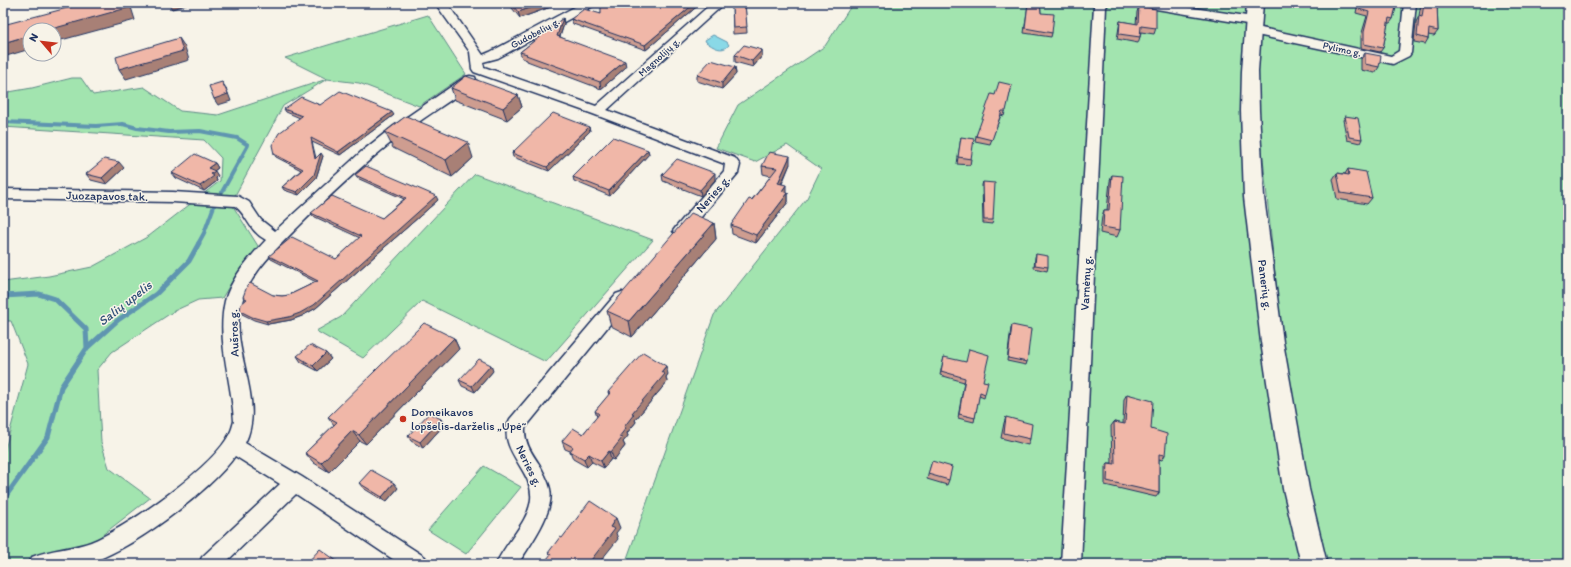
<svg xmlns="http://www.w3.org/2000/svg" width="1571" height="567" font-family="Itim,sans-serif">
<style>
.green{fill:#a2e4af;stroke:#5e8a86}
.water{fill:#8ad9e7;stroke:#5e95b0}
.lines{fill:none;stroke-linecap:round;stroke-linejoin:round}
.stream-far1{stroke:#5e95b0;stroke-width:4}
.stream{stroke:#5e95b0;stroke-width:5}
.minor-casing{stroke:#1b2f5e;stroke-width:3}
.major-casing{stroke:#1b2f5e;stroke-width:3}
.minor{fill:#f7f3e8;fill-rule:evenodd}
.major{fill:#f7f3e8;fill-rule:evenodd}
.wall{fill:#ce9d90;stroke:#1b2f5e}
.shaded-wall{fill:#a88076;stroke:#1b2f5e}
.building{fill:#f0b7a8;stroke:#1b2f5e}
.poi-dot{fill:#c8321e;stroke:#f7f3e8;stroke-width:1.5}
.labels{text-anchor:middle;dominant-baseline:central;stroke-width:3;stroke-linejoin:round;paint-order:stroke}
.far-street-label{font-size:10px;fill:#1b2f5e;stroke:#f7f3e8}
.street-label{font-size:12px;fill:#1b2f5e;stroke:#f7f3e8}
.poi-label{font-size:12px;fill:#1b2f5e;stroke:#f7f3e8;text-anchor:start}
.water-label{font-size:13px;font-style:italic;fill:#315179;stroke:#f7f3e8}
</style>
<rect width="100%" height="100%" fill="#f7f3e8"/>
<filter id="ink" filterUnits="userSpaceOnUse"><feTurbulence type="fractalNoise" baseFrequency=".025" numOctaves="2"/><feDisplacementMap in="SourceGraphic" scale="8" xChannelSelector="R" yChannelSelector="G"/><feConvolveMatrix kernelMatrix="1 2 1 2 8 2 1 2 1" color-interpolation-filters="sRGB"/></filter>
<g filter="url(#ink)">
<!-- green -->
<path class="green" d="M853,3H1098L1062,564H625L714,315L807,198L821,169L787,145L755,162L716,148L738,105L825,46Z
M1110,3H1123L1207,15L1246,24L1265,371L1276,442L1300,564H1080L1104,7Z
M1154,3H1248L1246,16Z
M1264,3H1568V564H1327L1307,481L1281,331L1256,91L1259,36Z
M428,15L466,74L419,106L359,83L327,79L283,106L231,203L258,246L239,270L222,298L198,300L174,311L112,352L97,370L101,442L109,468L150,498L101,536L88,564H3V457L28,364L11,321H3V282L49,276L92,267L149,236L220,181L221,158L204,140L3,127V93L32,88L72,78H81L93,95L144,87L180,111L218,115L327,79L285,58Z
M475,174L653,240L546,362L422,301L363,358L316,331L341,317Z
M484,466L521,487L466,554L428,530Z"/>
<!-- water -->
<path class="water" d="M713,35L727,42L729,45C722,53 713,47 706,42L705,40Z"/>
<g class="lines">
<!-- stream-far1 -->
<path class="stream-far1" d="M3,122L96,126L123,124L137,128L169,132L200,131L237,138L248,145L222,192
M198,244L204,233L214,206"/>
<!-- stream -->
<path class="stream" d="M3,296L39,294L55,299L86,329L87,348
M3,500L48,437L61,387L87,348L118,320L156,294L189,261L199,243"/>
<defs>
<path id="minor" d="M435,3H447L483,55L490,52L582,3H597L595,5L498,58L483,62L484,67L596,106L712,3H725L607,110L735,158L740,165L738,173L686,235L681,237L676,235L673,231L676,227L724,171L725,164L593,114L474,72L472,69L470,52Z
M1096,3H1109L1106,7L1081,564H1061L1094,6Z
M1132,3H1160L1253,17L1257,18L1259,21L1257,24L1253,25L1138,6L1134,5Z
M1404,3H1416L1411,53L1409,56L1393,64L1252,34L1248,33L1246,30L1248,27L1252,26L1391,56L1399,51Z
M470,76L475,77L476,80L475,83C448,103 419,120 393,141C360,167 329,196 299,226C274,251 244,278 239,315C234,357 265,403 245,443L302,477L425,557L428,564H400L296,494L224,564H199L202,557L280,484L235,456C212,490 124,556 84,564C69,567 45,564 29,564L32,557C51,549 72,549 91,542C125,529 215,466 230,433C232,429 233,425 234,421C232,382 216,340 225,301C231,278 250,257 266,240C248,230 248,216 235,206L173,202L3,199V189L173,192L238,196L249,202L261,220L275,231L361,152L394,126L465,77Z
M622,292L628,294L630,298L628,302L525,428C524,442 531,452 539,464C543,472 548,480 550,489C555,512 530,545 518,564H496C505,543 529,522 531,499C534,470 495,449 510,419L616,294Z"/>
<path id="major" d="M1247,3H1263L1258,71L1259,111L1264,197L1283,342L1309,489L1327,564H1301L1283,489L1261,342L1244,197L1241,111L1242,71Z"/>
</defs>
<!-- minor casing -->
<use href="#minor" class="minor-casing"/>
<!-- major casing -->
<use href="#major" class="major-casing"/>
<!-- minor -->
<use href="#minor" class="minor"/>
<!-- major -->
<use href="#major" class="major"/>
</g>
<!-- wall -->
<path class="wall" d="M508,3H559V4L520,18Z
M602,3H701L646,50L573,24L571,19L601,14Z
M745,3L747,33L733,34L732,4Z
M1024,3H1040L1041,13L1052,33L1051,37L1024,33L1028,4H1024Z
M1358,3H1397L1393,19L1390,23H1388L1383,48L1380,52L1361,48V36L1367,16L1356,13Z
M1421,3H1437L1438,31L1434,36L1428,35V39L1425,44L1414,42L1416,22L1419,16Z
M1139,6L1156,28L1154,34L1141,32L1140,37L1138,43L1117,39L1120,21L1136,24L1137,12Z
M563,18L564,24L560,37L626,67L601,89L527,61V60L522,58L520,52Z
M762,50V56L753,67L735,62V55Z
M1365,53L1379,67L1375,73L1361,70V59Z
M735,67L736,74L722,89L697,81V75Z
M1012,85L1004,116L1001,115L990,144L975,141L976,136L995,95Z
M451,88L518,95L522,107L507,120L455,100Z
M320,105L394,115L340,155L312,142L316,158L323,156L316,178L299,195L284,190L282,187L301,170L276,157L274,154L300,118L286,112L284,109Z
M1345,116L1362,139L1360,143L1347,140L1343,120Z
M589,127L590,131L549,171L513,157L512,153Z
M385,132L473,158L452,177L393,148Z
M961,137L971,159L970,165L957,164Z
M648,150L649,154L610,196L574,181L573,177Z
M215,163L218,168L214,171L218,176L216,178L217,181L204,191L176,178L172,173Z
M790,164L782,184L786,192L788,193V202L756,243L732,234L731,225L771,176L763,174L762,166Z
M124,168L107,184L91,180L86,174Z
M1348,169L1372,198L1367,204L1337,199L1333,179L1337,173L1345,174Z
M355,175L438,200L316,308L302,316L291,320L268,324L254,320L242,314L240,311L245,300L243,297L273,295L282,296L289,295L316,282L271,259L269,256L336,259L360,238L313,216L311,213L382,218L404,199L357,178Z
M662,175L715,180L701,196L663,181Z
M1112,175L1120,230L1117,237L1100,233L1102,216L1104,210H1107L1110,181Z
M983,182L993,220L992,224L983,223L982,185Z
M714,223L716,239L632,337L611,326L607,311Z
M1036,254L1048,267L1047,271L1034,268L1035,257Z
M1012,325L1027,362L1026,365L1007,361L1011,328Z
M454,338L459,349L366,444L360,441L329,472L314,463L305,453L334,425L328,417Z
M326,353L331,359L318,371L301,362L297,356Z
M944,357L983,381L985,394L984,398L979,396L974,422L958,418L964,382L940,375Z
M493,371L475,392L462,386L459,380Z
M668,374L666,377L667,382L635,420L636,422L627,433L628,436L623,442L625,446L614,460L611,459L604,468L592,462L587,467L573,459L570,451L565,449L562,441L583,434L597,417L595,411L609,395L608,392Z
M1127,394L1151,429L1165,455L1162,460L1159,459V493L1156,497L1105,485V467L1108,463H1112L1111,426L1114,422L1123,424L1124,399Z
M1006,417L1030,439L1028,445L1001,438L1004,423Z
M441,419L444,425L423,448L411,441L408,436Z
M932,461L949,480L947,485L927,479Z
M359,483L398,488L386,502L363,488Z"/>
<!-- shaded-wall -->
<path class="shaded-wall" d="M126,3H129L130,4L135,20L54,42V30H48Z
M168,3H193L172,9Z
M544,3H559V4L520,18L518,12Z
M695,3H701L646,50L645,45Z
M563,18L564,24L558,42L557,36Z
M30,35V49L3,57V43Z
M179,38L185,47L189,60L126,79L119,69Z
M762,50V56L753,67L752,61Z
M625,61L626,67L601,89L600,82Z
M735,67L736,74L722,89V83Z
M222,82L226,88L231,101L218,105L214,99Z
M518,95L522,107L507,120L503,108Z
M392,112L394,115L340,155L338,152Z
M589,127L590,131L549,171L547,167Z
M468,142L473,158L452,177L446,160Z
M3,146L8,152L3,156Z
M648,150L649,154L610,196L609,191Z
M321,153L323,156L316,178L299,195L297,192Z
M790,156V164L778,191V183Z
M119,162L124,168L107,184L102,178Z
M215,163L218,168L211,173L208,168Z
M215,171L218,176L216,178L217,181L204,191L200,186L211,174Z
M715,173V180L701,196L700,190Z
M786,185V194L782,191Z
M788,193V202L756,243V235Z
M436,196L438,200L316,308L302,316L291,320L268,324L266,321Z
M714,223L716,239L632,337L629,321Z
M454,338L459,349L366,444L359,435Z
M326,353L331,359L318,371L313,366Z
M491,365L493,371L475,392L472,386Z
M666,366L668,374L666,377L667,382L635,420L636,422L627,433L628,436L623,442L625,446L614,460L611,452L624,427L632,413Z
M441,419L444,425L423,448L420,442Z
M352,431L360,441L329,472L321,463Z
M609,451L611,459L604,468L601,461Z
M589,454L592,462L587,467L584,459Z
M394,483L398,488L386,502L382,497Z
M616,518L620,528L616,533L618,539L598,564H588L610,527Z"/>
<!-- building -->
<path class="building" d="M86,3H126L127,8L48,30H30V35L3,43V25Z
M511,3H544L518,12Z
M602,3H695L645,45L571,19L584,9L601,14V4Z
M734,3H745L747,27L733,28L732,4Z
M1028,3H1040L1041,13L1054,14L1052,33L1025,28Z
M1360,3H1397L1393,19L1389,18L1383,48L1364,44V32L1369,12L1359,9Z
M1424,3H1437L1438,31L1429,29L1428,39L1417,36L1419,16L1422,17Z
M1139,6L1156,9V28L1141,26L1140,37L1119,34L1120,21L1138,24Z
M563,18L557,36L625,61L600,82L526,55L527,54L520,52Z
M179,38L183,51L119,69L116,57Z
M744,45L762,50L752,61L735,55Z
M1365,53L1381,56L1379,67L1365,64Z
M711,60L735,67L722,83L697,75Z
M466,76L518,95L503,108L451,88Z
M222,82L228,94L214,99L209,86Z
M999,82L1012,85L1006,111H1002L992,140L976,136L991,94L995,95Z
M340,91L392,112L338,152L311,138L315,159L321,153L314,175L297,192L282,187L303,169L274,154L272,145L279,133L302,116L284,109L301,97L320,105Z
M553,113L589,127L547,167L512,153Z
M406,116L468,142L446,160L385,132Z
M1345,116L1358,118L1362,139L1349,137Z
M613,137L648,150L609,191L573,177Z
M961,137L974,139L971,159L958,157Z
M769,152L790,156L778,183L786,185L782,191L788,193L756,235L731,225L749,199L752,200L777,168L762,166Z
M195,154L215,163L208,168L215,171L211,174L214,176L200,186L172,173Z
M104,159L119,162L102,178L86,174Z
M677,159L715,173L700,190L662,175Z
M366,166L436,196L314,305L300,313L289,317L266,321L252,317L240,311L241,304L247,299L243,297L247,286L250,283L273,295L282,296L289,295L318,281L269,256L292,237L336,259L361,236L311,213L332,196L382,218L406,198L355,175Z
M1348,169L1366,172L1372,198L1341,193L1337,173L1349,175Z
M1112,175L1123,176L1120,230L1103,227L1104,210H1109Z
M983,182L995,183L993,220H984Z
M691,213L714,223L629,321L607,311Z
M1036,254L1048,256V267L1035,265Z
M424,323L454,338L359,435L352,431L321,463L305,453L337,422L328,417Z
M1012,325L1031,329L1027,362L1008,358Z
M310,345L326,353L313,366L297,356Z
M969,349L989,355L983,381L988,382L985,394L980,392L975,418L959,414L965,378L941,371L944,357L966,362Z
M643,352L666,366L661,372L665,374L632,413L634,414L624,427L626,428L619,437L622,438L611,452L609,451L601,461L589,454L584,459L570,451L573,447L562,441L573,428L583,434L599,414L595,411L610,393L608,392Z
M479,359L491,365L472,386L459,380Z
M1127,394L1153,401L1151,429L1167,434L1165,455L1159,454V493L1107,481L1108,463L1115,464L1114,422L1125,424Z
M429,413L441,419L420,442L408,436Z
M1006,417L1032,424L1030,439L1004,433Z
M932,461L952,467L949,480L928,474Z
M371,470L394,483L382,497L359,483Z
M590,501L616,518L610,527L615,529L588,564H543L551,554L548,553L560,537L562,538Z
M320,549L341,564H306Z"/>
</g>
<!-- markers -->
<circle class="poi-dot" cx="403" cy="419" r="4"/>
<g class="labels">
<!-- far-street labels -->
<g class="far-street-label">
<text transform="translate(535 33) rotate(-28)">Gudobelių g.</text>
<text transform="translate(1342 49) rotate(12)">Pylimo g.</text>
<text transform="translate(659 57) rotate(-42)">Magnolijų g.</text>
</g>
<!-- street labels -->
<g class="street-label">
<text transform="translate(713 194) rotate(-49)">Neries g.</text>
<text transform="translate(107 196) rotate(1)">Juozapavos tak.</text>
<text transform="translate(1086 283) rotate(-87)">Varnėnų g.</text>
<text transform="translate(1265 285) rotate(83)">Panerių g.</text>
<text transform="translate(234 333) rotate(-92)">Aušros g.</text>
<text transform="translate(529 466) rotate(64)">Neries g.</text>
</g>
<!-- poi labels -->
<g class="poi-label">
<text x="411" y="412">Domeikavos<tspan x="411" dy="14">lopšelis-darželis „Upė“</tspan></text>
</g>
<!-- water labels -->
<g class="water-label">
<text transform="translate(125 303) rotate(-38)">Salių upelis</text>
</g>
</g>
<!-- margin -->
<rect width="1571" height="567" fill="none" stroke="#f7f3e8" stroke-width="16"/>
<rect x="8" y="8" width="1555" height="551" fill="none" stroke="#1b2f5e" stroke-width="1.5" filter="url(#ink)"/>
<!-- north arrow -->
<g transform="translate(42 42) rotate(298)"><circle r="19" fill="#f7f3e8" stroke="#9fa5b1"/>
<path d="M0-3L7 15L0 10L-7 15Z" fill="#c8321e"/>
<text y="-6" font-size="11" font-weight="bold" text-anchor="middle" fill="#1b2f5e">N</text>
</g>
</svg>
